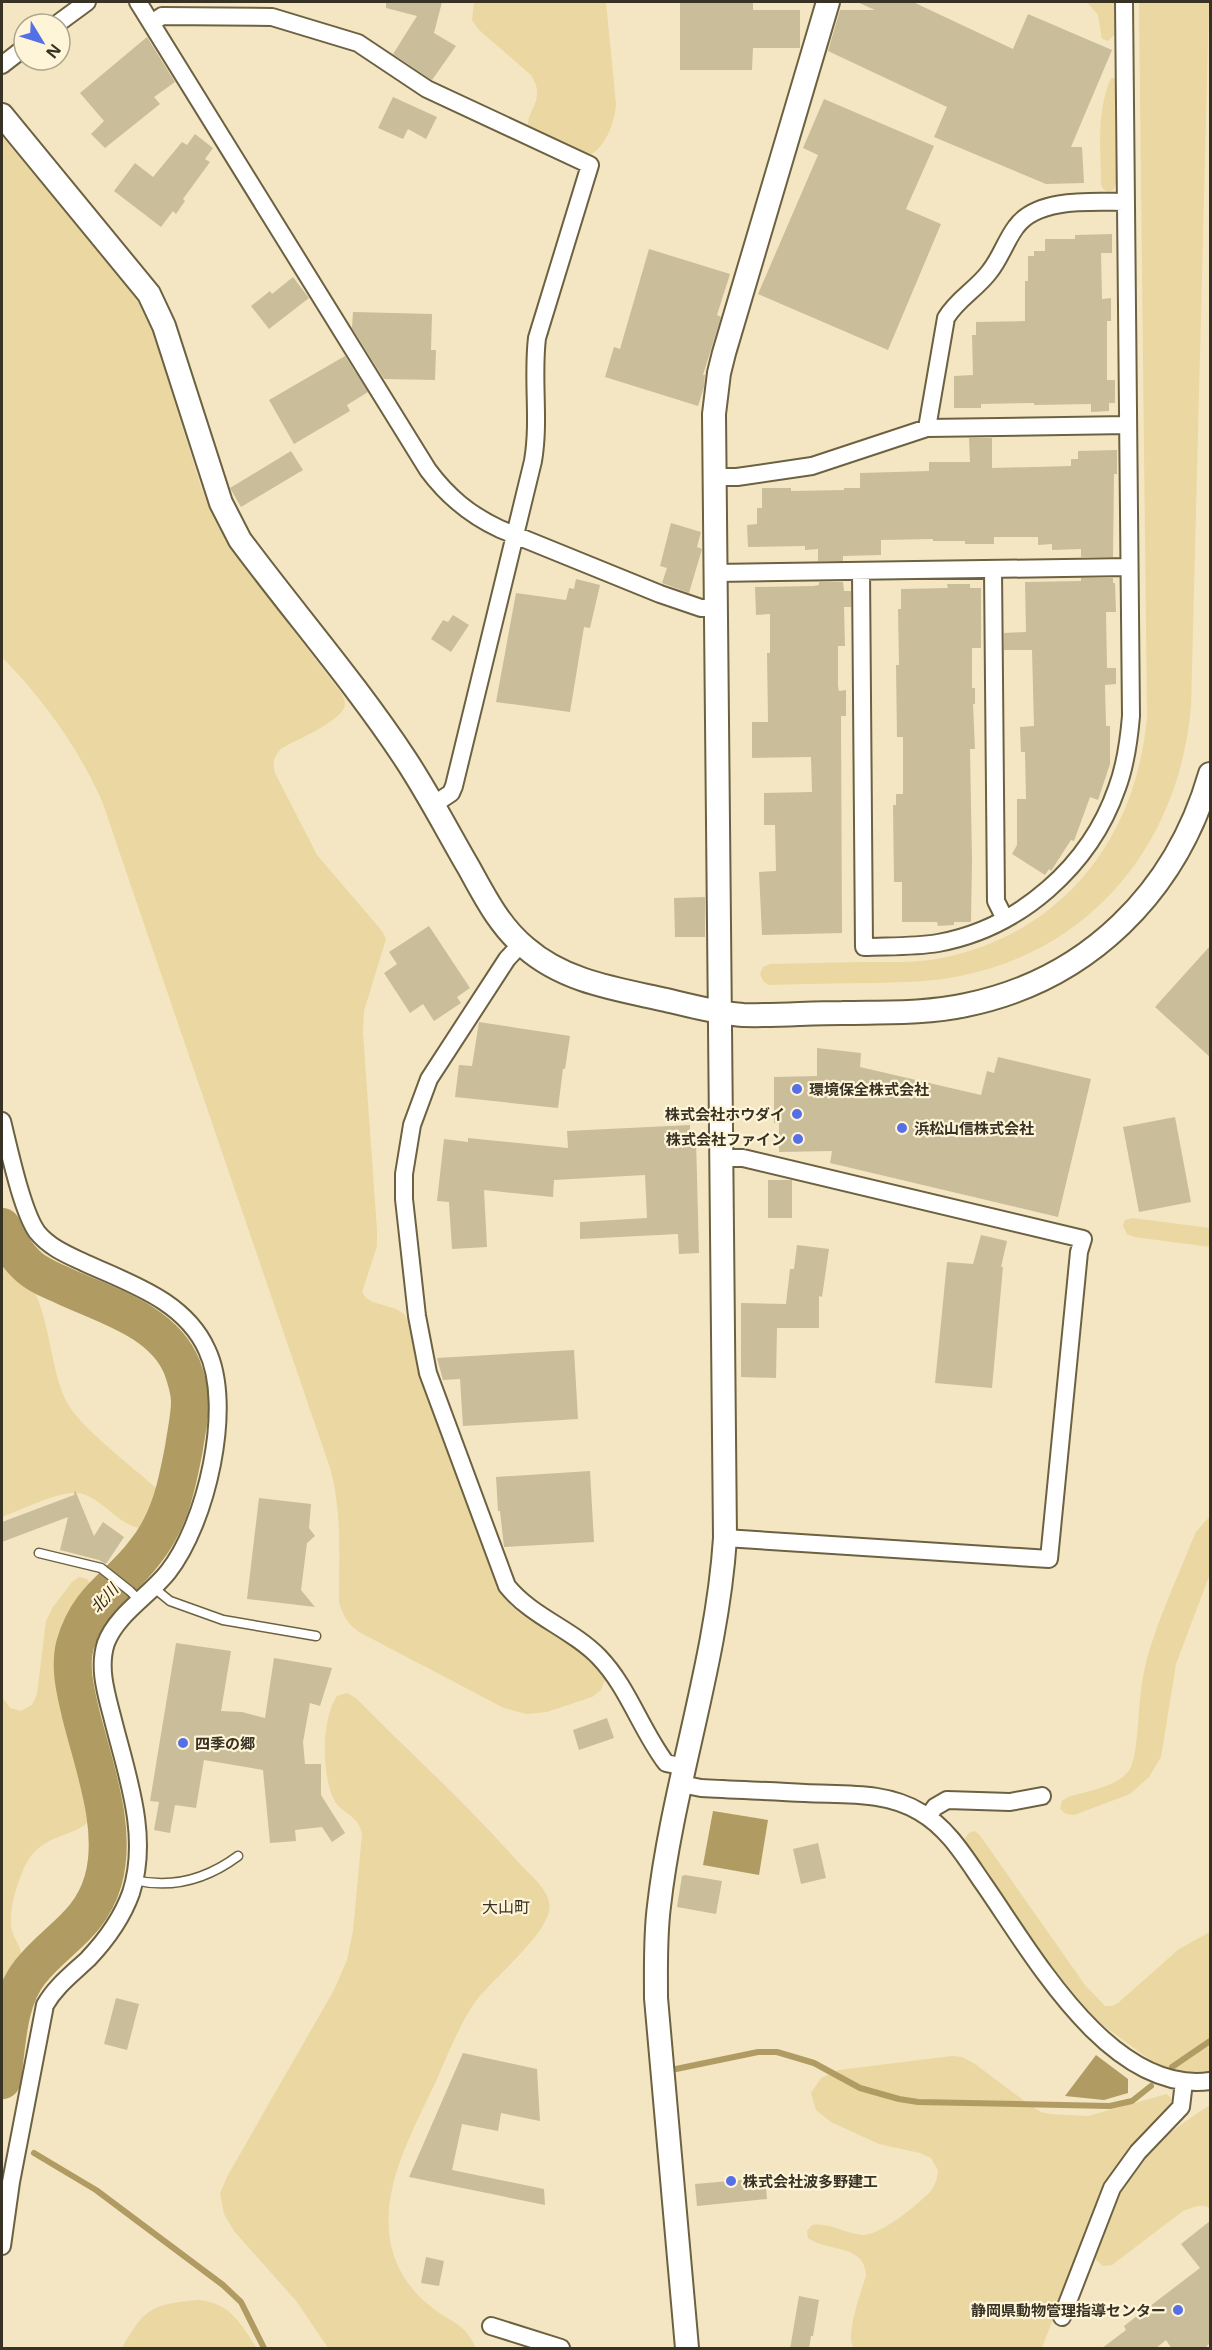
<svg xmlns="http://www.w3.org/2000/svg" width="1212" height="2350" font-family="'Open Sans','Noto Sans JP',sans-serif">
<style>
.green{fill:#ead7a1}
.water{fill:#b09b62}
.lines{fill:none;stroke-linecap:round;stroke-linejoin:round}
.stream{stroke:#b09b62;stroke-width:6}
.river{stroke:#b09b62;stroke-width:38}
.building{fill:#cabd9a}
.lane-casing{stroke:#6c6141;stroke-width:11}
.street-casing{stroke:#6c6141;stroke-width:20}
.secondary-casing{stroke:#6c6141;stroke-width:26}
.lane{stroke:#fff;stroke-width:8}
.street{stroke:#fff;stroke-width:16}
.secondary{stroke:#fff;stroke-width:22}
.poi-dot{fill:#5570e6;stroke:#fef4d7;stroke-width:2}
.labels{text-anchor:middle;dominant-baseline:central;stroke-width:4.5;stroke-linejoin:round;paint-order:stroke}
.poi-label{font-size:15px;font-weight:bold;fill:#383225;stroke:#fef4d7;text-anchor:start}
.water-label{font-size:16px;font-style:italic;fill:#32280d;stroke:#fef4d7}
.neighbourhood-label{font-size:16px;fill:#383225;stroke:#fef4d7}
</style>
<rect width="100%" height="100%" fill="#f4e6c2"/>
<!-- green -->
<path class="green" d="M474,2H606L616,104C615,122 605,151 585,157L530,131C521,113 549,102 531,75L479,30L472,20Z
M1087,2H1114L1115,34L1108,41L1102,39L1098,15Z
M1139,2H1209L1191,707C1179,841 1095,949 960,976C932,982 903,982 874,983C839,983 804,984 769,985L763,981L760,974L763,967L770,964C802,963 833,963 865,962C891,962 917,963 942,958C1064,933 1137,837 1147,716Z
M1111,78H1115V80L1116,184L1114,189L1109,192L1104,190L1101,185C1101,148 1096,112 1111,78Z
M2,134L138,301L152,330L201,487L219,528L243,565L342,694C344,699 346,702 344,708C338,722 297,740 282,748C274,756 272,762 275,773L317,855L382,931L386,939L364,1011L363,1033L377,1230V1246L362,1292L366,1298L373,1302L396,1309L404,1314L408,1322L419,1376L499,1591C508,1603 517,1612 529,1620C555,1638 590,1652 605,1680L601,1690L592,1697L547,1712L526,1714L504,1708L359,1632C348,1624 343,1616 339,1602C339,1558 342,1515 331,1471L102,801C76,744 45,702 2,657Z
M1132,1218L1210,1228V1247L1134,1237L1127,1234L1123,1226L1125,1220Z
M2,1246C10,1264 28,1277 36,1295C51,1328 52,1379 69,1406C87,1433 132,1466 157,1489C165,1505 161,1513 150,1527C123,1535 103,1495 77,1493C59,1491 19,1511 2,1517Z
M1210,1516V1574L1176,1664L1161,1757L1149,1777L1130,1794L1074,1815L1066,1814L1060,1809L1062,1801L1068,1797C1086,1791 1119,1787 1130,1769C1139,1753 1138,1699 1143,1677C1152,1631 1174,1587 1191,1543L1196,1532Z
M79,1577L87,1579L92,1585L91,1592L74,1624L67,1647L65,1672L95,1814C77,1842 39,1828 22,1873C16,1887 9,1911 11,1927C12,1933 15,1939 18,1944C26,1961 16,1973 2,1981V1689L3,1698L10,1708L21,1711L32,1705L37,1694L46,1621L53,1607L72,1582Z
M347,1693L356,1698C410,1753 468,1805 519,1863C529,1874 546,1887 549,1902C556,1930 489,1980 473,2005C458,2028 448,2054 437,2079C413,2131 374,2196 394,2256C401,2277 416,2296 434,2309C454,2324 464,2323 476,2348H328L297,2302L234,2231L224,2214L220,2193L228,2175L334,1990L347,1960L353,1931L362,1834C358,1815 346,1816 336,1803C321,1780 321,1718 337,1696Z
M974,1831L979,1834L1085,1985L1105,2006H1112L1118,2003L1179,1949L1210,1932V2072L1185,2073L1156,2064L1093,2018L1072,1994L966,1843L965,1838L969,1833Z
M952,2056L962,2057L975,2064L1031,2106L1041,2112L1050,2114L1088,2116L1167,2094L1171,2098L1172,2103L1118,2165L1096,2205L1042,2348H854C844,2337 862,2290 866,2275C865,2244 827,2252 808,2238L807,2231L812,2225C829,2222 846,2234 863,2235C881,2235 917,2205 930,2192C936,2185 937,2178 938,2170L931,2158L920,2153L879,2144L831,2122L816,2110L811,2093L821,2078L839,2070Z
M1210,2105V2208C1201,2203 1193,2207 1183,2211L1112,2265L1103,2266L1096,2260L1095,2251C1103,2231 1109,2209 1120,2191C1144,2151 1172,2129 1210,2105Z
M199,2300C231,2303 240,2324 257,2348H122C145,2307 153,2304 199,2300Z"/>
<!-- water -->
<path class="water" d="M713,1811L768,1820L759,1875L703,1865Z
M1096,2055L1128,2079V2093L1104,2100L1065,2096Z"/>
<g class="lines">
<!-- stream -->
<path class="stream" d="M1172,2067L1210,2041
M676,2069L758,2052H777L814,2063L860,2088L899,2099L918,2102L1110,2106L1132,2101L1151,2086
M34,2153L96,2190L223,2285L241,2302L264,2348"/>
<!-- river -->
<path class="river" d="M2,1227C8,1241 15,1254 27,1265C36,1274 50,1280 62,1285C104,1305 163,1320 182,1367C186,1378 190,1390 190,1402C190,1417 186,1433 184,1448C177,1485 170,1521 145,1552C118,1588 89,1597 75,1645C69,1668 76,1693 81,1715C94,1767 118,1829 103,1881C90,1926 56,1939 30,1972C7,2001 7,2045 2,2080"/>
</g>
<!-- building -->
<path class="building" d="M386,2H442L434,33L456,46L432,80L393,54L417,16L386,8Z
M680,2H753V10H800V48H753L752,70H680Z
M857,2H913L1013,49L1028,14L1112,50L1071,147H1082L1084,183L1046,184L934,137L947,107L828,51L840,10H875Z
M147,37L175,82L154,97L160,104L105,148L91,134L104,121L80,93Z
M393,97L437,117L426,139L408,129L403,139L378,128Z
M824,99L934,146L906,209L941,224L888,350L758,294L818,155L803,148Z
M195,134L213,148L205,159L210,162L183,199L185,201L176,214L173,211L161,227L114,191L135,163L153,177L182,142L187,145Z
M1112,234V253H1101L1102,299L1111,298V321H1107V380H1115V403H1109V411L1091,412V404L1034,405V403L981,404V408H954V376L973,375L972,335H976V322L1025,321V281H1028V256H1034V251H1045V239H1075V235Z
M649,249L730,274L717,315L721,317L703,375H705L704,387L698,406L605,377L614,347L620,349Z
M293,277L309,298L269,329L251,306L270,291L272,294Z
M353,312L432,314L431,350H436L435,380L384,379L352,328Z
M345,356L368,392L347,405L350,411L294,444L269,400Z
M969,438H992V468L1071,466V459H1078V451L1117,450V474H1114L1113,557H1081V549L1052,550V544L1038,545V537H994V544H965V541H933V539L881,540V555L843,556V561H818V549L805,550V546L748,547L747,525L757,524V508H762V488H791V491L844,490V488H860V473L929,471V462H970Z
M291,451L303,470L241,507L230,488Z
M671,523L701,532L697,547L702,549L689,593L662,583L667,568L660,566Z
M1081,578H1113V583H1115L1116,612H1106L1107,668H1116V684L1105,685L1106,726H1110V764L1098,800L1090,797L1074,841L1071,840L1051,871L1049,869L1045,875L1012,854L1017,845V799H1026L1025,752H1021L1020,727L1034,726L1032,650H1004V633L1026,632L1025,582L1081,581Z
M576,579L600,585L590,628L584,627L570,712L496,702L516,593L566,600L569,588L574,589Z
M819,582H843L844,591H851V607H844L845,646H838V686L839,691L846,690V716H841L842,933L762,935L759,872L776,871L775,825H764V793L812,792L811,757L752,758V722H768L767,653H770V614L756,615L755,587L813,586L819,585Z
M947,584H970V588H981V648H972V688H975V704H973L975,749H970L972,860L971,922H954V925L938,926L937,922H902V882H894L893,805H896V794H903V737H897L896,665H899L898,609H901V589L948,588Z
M453,615L469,625L451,652L431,639L443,620L448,622Z
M705,897V937H675L674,898Z
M429,926L470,988L457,997L461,1003L434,1021L423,1004L410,1013L384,973L397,964L389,952Z
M1210,946V1057L1155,1007Z
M479,1022L570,1036L565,1069H563L558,1108L455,1097L459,1065L472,1066Z
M817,1048L861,1053L860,1067L981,1095L987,1071L994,1073L998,1057L1091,1079L1058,1217L830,1163L832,1151L779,1152V1123H774V1077L817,1076Z
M1175,1117L1191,1202L1139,1212L1123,1127Z
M690,1125V1140L696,1139L699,1253L679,1254L678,1234L580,1239V1222L647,1218L645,1175L554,1180L553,1197L484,1190L487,1247L452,1249L449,1202L437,1201L444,1139L468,1142V1138L568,1148L567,1131Z
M768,1180H792V1218H768Z
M981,1235L1007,1241L1001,1267H1003L992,1388L935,1383L947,1262L973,1264Z
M797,1245L829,1249L822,1297L819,1296V1328H777L776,1378L741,1377V1303L786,1304L790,1269H794Z
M574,1350L578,1419L463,1426L460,1379L443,1380L437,1358Z
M590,1471L594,1542L504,1547L500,1511H498L496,1477Z
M75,1490L94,1536L103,1522L124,1537L106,1564L99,1560L60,1550L68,1517L2,1542V1522L74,1495Z
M259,1498L311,1504L309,1528L315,1536L307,1543L301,1590L315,1607L247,1599Z
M176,1643L231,1651L221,1711L242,1712L265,1718L274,1658L332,1668L320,1706L310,1703L303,1742L305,1764H321V1795L345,1833L332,1842L322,1827L295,1830L296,1841L270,1843L263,1770L204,1760L196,1808L175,1805L170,1833L154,1830L159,1802L150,1801Z
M607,1718L614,1738L579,1750L573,1730Z
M818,1843L826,1878L801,1884L793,1849Z
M685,1875L722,1881L716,1914L677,1907L682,1876Z
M116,1998L139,2004L127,2050L104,2044Z
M463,2053L537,2069L540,2121L501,2113L498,2131L462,2124L452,2170L544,2189L545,2205L409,2177Z
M765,2178L767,2199L697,2206L695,2184Z
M1210,2221V2343L1204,2349H1172L1166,2340L1155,2349H1101L1126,2330L1124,2326L1200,2268L1181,2244Z
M426,2257L444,2261L439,2286L421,2283Z
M799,2296L819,2300L813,2336H811L809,2349H790Z"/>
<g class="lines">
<defs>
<path id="lane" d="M39,1553L101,1568L130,1591L140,1601
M154,1588L170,1601L223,1620L316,1636
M134,1880C172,1889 207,1879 238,1856"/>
<path id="street" d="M138,2L428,470C448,497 470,515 500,529L660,594L701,608H716
M152,23L162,16L272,17L358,43L427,89L590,165L537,338C532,379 540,420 533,461L454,786L451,793L433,805
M57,24L87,2
M2,65L24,48
M927,428L946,318C957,299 977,289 990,271C1001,257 1006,240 1016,227C1037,197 1093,202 1126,202
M715,477H737L812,466L927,428L1128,425
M993,569L996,901L1005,919
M861,571L864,947C889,946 914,947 938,943C1020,928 1090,866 1117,788C1126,764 1129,740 1131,716L1124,2
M716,573L1129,567
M521,944L507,959L429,1079L412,1125L404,1174V1199L417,1316L428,1373L507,1586C532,1617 572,1629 599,1657C628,1687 641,1730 666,1763L685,1767
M2,1121C9,1149 22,1211 37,1232C50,1248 68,1255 85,1263C131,1284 185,1301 207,1350C234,1407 206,1524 168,1572C149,1596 117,1614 106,1643C98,1667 106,1693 112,1716C126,1773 150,1835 131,1893C122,1918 106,1940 88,1959C72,1974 56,1986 45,2005L11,2182L2,2246
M722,1158H743L1083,1239L1079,1252L1049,1559L725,1538
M681,1784L701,1788C736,1790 771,1791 805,1793C844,1795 886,1791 920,1812C948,1828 965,1857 983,1883C1032,1953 1110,2095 1210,2081
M928,1817L935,1807L947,1800L1010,1802L1042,1796
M1062,2317L1112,2188L1138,2152L1181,2107L1184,2082
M491,2326L561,2348"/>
<path id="secondary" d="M2,115L149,294L164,326L221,503L240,540C295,614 356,684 406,760C429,795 448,832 469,868C485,897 500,927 526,948C565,982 617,989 666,1000C691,1006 717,1013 743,1015C776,1016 809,1013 842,1013C883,1012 925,1014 966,1005C1088,980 1176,892 1210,774
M687,2348L656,1998C656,1967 655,1937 659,1906C673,1783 717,1663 725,1538L714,414L719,373L724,353L828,2"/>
</defs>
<!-- lane casing -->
<use href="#lane" class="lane-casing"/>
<!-- street casing -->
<use href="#street" class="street-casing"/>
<!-- secondary casing -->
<use href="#secondary" class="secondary-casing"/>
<!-- lane -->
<use href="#lane" class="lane"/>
<!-- street -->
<use href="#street" class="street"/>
<!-- secondary -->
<use href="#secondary" class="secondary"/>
</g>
<!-- markers -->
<g class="poi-dot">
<circle cx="797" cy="1089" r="6"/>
<circle cx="797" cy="1114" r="6"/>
<circle cx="902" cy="1128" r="6"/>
<circle cx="798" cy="1139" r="6"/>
<circle cx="183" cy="1743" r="6"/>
<circle cx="731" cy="2181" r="6"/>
<circle cx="1178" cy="2310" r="6"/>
</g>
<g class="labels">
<!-- poi labels -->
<g class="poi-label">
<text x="809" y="1089">環境保全株式会社</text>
<text x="785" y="1114" text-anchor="end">株式会社ホウダイ</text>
<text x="914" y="1128">浜松山信株式会社</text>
<text x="786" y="1139" text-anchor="end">株式会社ファイン</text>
<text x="195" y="1743">四季の郷</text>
<text x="743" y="2181">株式会社波多野建工</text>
<text x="1166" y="2310" text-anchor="end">静岡県動物管理指導センター</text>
</g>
<!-- water labels -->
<g class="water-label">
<text transform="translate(104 1598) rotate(-48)">北川</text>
</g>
<!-- neighbourhood labels -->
<g class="neighbourhood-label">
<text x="506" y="1907">大山町</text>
</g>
</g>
<!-- border -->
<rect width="1212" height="2350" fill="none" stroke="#383225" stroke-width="6"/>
<!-- north arrow -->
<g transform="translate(42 42) rotate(128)"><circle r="28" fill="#fef4d7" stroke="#afa690" stroke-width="1.5"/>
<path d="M0-4.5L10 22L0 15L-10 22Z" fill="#5570e6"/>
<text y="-9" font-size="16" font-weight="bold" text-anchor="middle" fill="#383225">N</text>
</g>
</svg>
